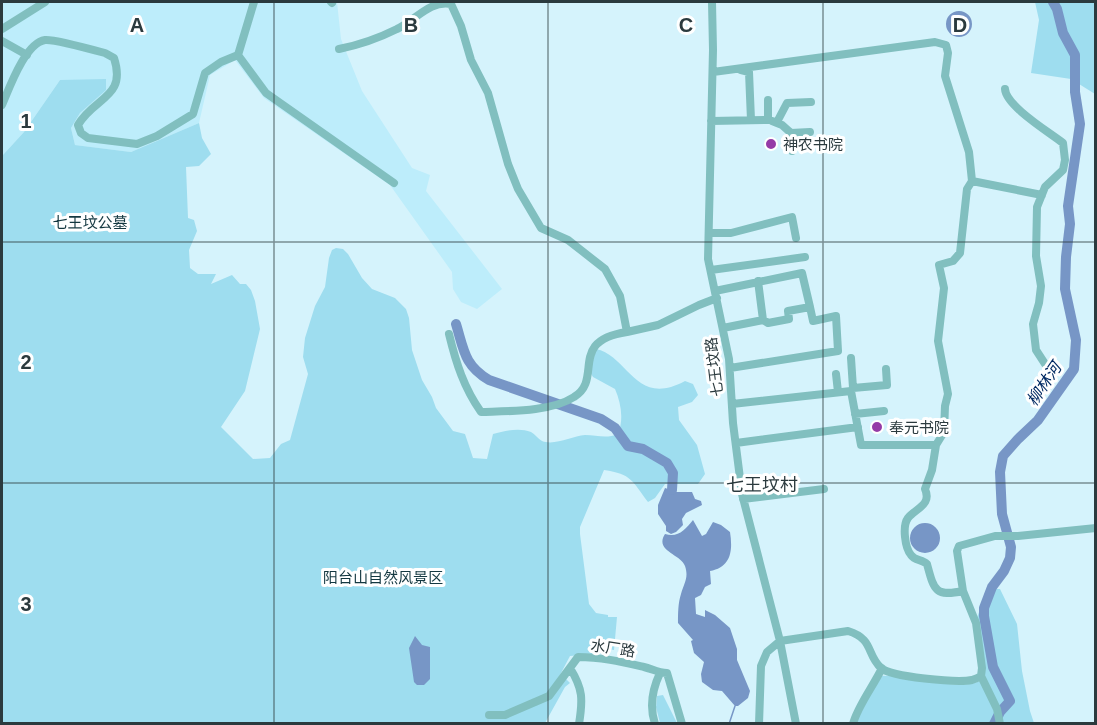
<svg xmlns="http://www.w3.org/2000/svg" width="1097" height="725" font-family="Arial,'Noto Sans SC',sans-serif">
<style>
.built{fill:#bdedfb}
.green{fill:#9eddef}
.water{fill:#7796c6}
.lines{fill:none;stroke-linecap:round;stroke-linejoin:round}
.stream{stroke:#7796c6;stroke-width:1.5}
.river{stroke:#7796c6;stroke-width:10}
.minor{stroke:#81bfbf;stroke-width:8}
.grid{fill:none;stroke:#2b3a3e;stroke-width:1.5;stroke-opacity:0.55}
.poi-dot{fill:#953ba7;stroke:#fff;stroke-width:2}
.labels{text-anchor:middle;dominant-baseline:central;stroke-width:6;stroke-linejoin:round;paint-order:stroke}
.poi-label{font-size:15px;fill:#2b3a3e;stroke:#fff;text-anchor:start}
.park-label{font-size:15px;fill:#143841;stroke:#fff}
.street-label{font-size:15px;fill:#2b3a3e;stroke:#fff}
.water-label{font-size:16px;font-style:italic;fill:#012962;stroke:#fff}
.quarter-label{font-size:18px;fill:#2b3a3e;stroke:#fff}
.grid-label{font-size:20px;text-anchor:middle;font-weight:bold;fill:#2b3a3e;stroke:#fff;stroke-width:6;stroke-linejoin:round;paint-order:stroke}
</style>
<rect width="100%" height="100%" fill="#d5f3fc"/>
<!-- built -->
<path class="built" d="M2,2H337L341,39L362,91L412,168L430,175L426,191L502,289L477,309L461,302L453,289L452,272L390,185L264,98L235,60L210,75L199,123L131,152L75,145L71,128L80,113L93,101L106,80H60L24,132L2,156Z"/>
<!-- green -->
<path class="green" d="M1035,2H1095V94L1071,79L1031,73L1039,20Z
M106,79V90L80,113L71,128L75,145L131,152L199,123L202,138L211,154L199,166L186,167L188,218L194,220L197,231L189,250L190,268L198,274H216L211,284L232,275L240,284H246L251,290L255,301L260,329L245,391L221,427L253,459L270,458L281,444L290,440L308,374L303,357L305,338L315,306L325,287L329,258L332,250L336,248L343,249L348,254L362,278L372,289L395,298L406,309L409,318L412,350L422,380L432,397L436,408L453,431L465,434L473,458L487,459L493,434C504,431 519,427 531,432C535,434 538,439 542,441C555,446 572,436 585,435C597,435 606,439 618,434C624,419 621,403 615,389L593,377L590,372L596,349C629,356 635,408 685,381L693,384L698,395L692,402L678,407L679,420L697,445L705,474L698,484H665L655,498L648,502C632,481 632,474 604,470L580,527V534L589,604L596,613L608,615V617H617L614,650L608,649V653L570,656L552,690L566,679L570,683L565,687L545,723L2,724V156L24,132L60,80Z
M994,589H1000L1017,624L1022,671L1030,711L1034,723L855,724L880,676C907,673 957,692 980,681L977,618L981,606Z
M663,695L677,723H660L656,707L657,696Z"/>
<!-- water -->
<path class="water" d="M946 24a13 13 0 1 1 26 0a13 13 0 1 1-26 0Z
M665,488L677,492H692L695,499L701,501L702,505L686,513L682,519L683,525L676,532L671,534L666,531V526L658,514V505Z
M693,520L702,536L706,534L713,522L721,525L730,532C733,551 731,567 710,571L711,584L705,587L701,595L695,598L696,614L705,617V610L715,615L730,628L737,649V660L750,691L748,698L738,706H735L722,691L713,690L702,682L701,674L704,662L694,653L691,641L693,640L678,623C678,614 678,603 681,594C684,583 689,578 685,566C681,554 654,551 665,534C678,538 685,530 693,520Z
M910 538a15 15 0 1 1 30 0a15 15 0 1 1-30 0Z
M415,636L422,645L430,647V679L424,685H417L414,682L409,648Z"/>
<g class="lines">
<!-- stream -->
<path class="stream" d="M729,724L735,706"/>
<!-- river -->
<path class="river" d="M456,324C464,350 464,365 489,380L601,419L615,428L628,446L643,449L667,463L673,473L672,490
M994,724L1000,712L1010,701L993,667L984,616V608L992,587L1004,571L1010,558L1011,547L1002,514L1000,472L1003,456L1018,439L1038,420L1074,369L1076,340L1065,289L1066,257L1070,224L1068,206L1080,124L1075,92V55L1063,33L1057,9L1053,2"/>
<!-- minor -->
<path class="minor" d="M331,2L332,3
M712,2L713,50L708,259L729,359L733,423L742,494L780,641L796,724
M2,29L45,2
M2,41L27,55
M339,49C359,45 379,38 397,29C415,21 429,0 451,4L461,26L471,60L488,93L508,164L518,189L541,228L568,240L605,269L620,296L627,332L658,325L699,305L717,298
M238,55L254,2
M741,70L749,72L751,120
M713,72L935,42L946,45L948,53L945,76L969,152L972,181L967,189L960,253L953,261L939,265L944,288L938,341L948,394L945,406L944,432L936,445L932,470L925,489C932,505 916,508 908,518C902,526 905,548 911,555C915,561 922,559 927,564C934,590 935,597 963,591
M1005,89C1006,106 1049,132 1063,143L1065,160L1063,170L1045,187L1037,207L1036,256L1041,286L1039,303L1033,324L1036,350L1049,370
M2,105C9,89 25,43 45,40C53,39 94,50 105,53L114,58C127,98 94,97 78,125L81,133L88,138L137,144L157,136L193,114L205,73L221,62L238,55L266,93L394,183
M711,121L768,120V100
M772,121L782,125L791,133L810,132
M777,122L787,103L811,102
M791,133L792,151
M972,181L1042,195
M709,233H731L792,217L796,238
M711,270L805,257
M758,281L763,320
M715,291L802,273L810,307L788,311L789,319L768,323L763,320L723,328
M449,334C456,363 464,388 481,412C508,411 551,412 574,397C604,379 567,341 627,332
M851,358L853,388
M730,368L838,351L836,316L813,321L810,307
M836,374L838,392
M851,391L853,388L887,385L886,369
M732,404L851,391L861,445H936
M855,414L884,411
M736,443L858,427
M743,499L824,489
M570,668C583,689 583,699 579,724
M981,676L982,668L976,623L963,591L957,551L959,546L995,536H1018L1096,528
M489,715H505L549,696L578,657C601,657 622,662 644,667C652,669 659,673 667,673L682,724
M655,724C649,706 652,690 660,673
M759,724L761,666L767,652L780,641L848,631C874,639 866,654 881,668C891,677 957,683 972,680C975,679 978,678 981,676L997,709L1000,724
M853,724C857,707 874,685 882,668"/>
</g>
<!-- grid -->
<path class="grid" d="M274,2V724M548,2V724M823,2V724M2,242H1096M2,483H1096"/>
<!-- markers -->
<g class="poi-dot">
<circle cx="771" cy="144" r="6"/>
<circle cx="877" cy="427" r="6"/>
</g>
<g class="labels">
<!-- poi labels -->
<g class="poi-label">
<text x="783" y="144">神农书院</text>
<text x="889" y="427">奉元书院</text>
</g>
<!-- park labels -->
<g class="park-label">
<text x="90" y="222">七王坟公墓</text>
<text x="383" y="577">阳台山自然风景区</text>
</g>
<!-- street labels -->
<g class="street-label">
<text transform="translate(714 367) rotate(-97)">七王坟路</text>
<text transform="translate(613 648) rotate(9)">水厂路</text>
</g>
<!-- water labels -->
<g class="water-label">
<text transform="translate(1044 384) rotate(-56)">柳林河</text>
</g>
<!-- quarter labels -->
<g class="quarter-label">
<text x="762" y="485">七王坟村</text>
</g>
</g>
<g class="grid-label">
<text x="137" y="32">A</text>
<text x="411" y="32">B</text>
<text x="686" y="32">C</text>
<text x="960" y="32">D</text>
<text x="26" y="128">1</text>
<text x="26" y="369">2</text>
<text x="26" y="611">3</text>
</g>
<!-- border -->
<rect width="1097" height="725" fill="none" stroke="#2b3a3e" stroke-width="6"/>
</svg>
